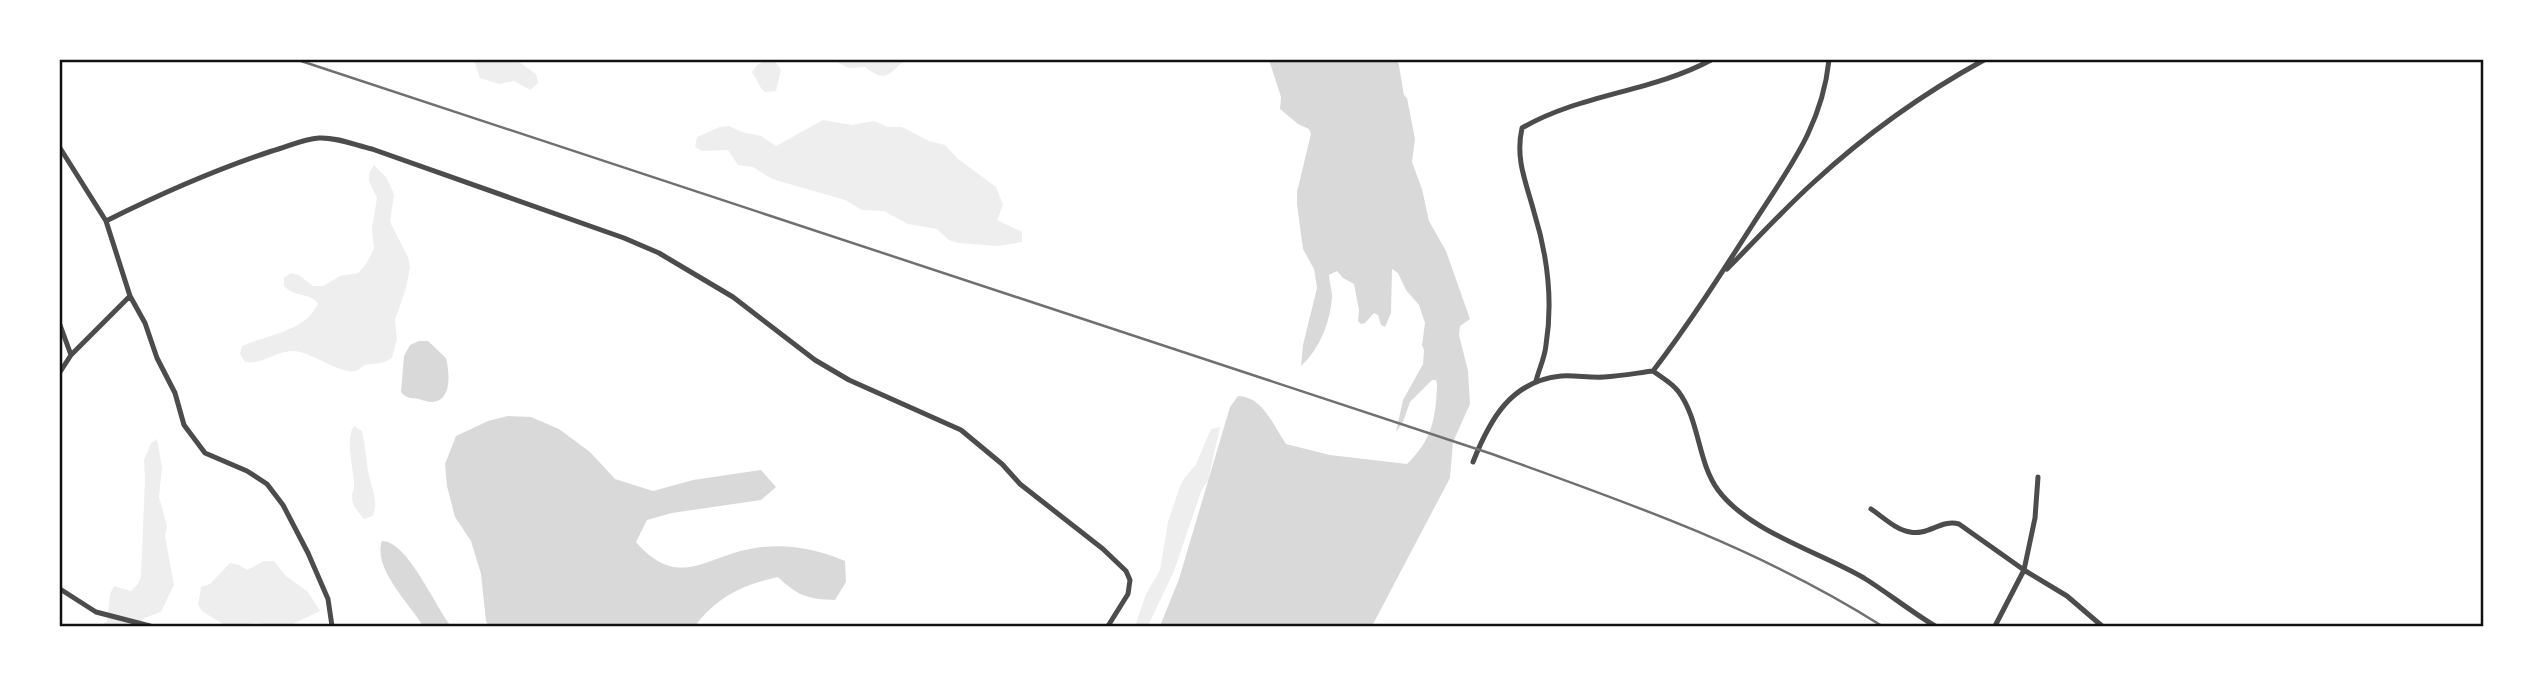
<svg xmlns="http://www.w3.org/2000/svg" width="2543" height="686" font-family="'Alegreya Sans',sans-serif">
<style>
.green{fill:#eee}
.water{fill:#d9d9d9}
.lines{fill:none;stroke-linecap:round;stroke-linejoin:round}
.minor{stroke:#4c4c4c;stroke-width:5}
.rail{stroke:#707070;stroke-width:2.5}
.neatline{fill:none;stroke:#111;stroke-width:2.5}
</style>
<rect width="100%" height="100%" fill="#fff"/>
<!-- green -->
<path class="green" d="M474,60H516L536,74L538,83L530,90L514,81L499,84L480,78Z
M769,60L775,61L781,70L776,91L765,92L761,88L752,72L758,64Z
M832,60H905C888,75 886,83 865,67L849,68Z
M823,120L852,125L874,121L888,127H902L929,141L945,145L957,158L996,187L1003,205L997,220L1022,232V242L998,246L958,243L949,240L937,229L908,224L884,211L862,210L845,200L772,179L753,167L738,165L728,150L702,151L695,147L697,137L720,127L729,126L742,132L761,136L776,146Z
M374,165L386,177L394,194L390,222L408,257L410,267L406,288L395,320L397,339L392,358C380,366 377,362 365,365C362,366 360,370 356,371C340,375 311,351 293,351C276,351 262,365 245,362L240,354L242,346C267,335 307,331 318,303C308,292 296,298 284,286V278L291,273L299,275L313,286H323L340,276L358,273L366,264L374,249L372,228L377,198L369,181V173Z
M354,426L362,431C365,444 366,457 368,471C371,487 379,500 373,516L364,519C359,513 353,507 352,499C351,492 353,495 354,488C355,472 344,440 354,426Z
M1220,427L1208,481L1202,489L1174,571L1148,626H1135L1146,594L1160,570L1168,522L1179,489L1183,480L1196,464L1211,429Z
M157,439L162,467L159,497L167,526L165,536L174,585L161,612L144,618L140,626H91H100L107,621L110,594L114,586L131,591L138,584L141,576L145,479L144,460L151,443Z
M264,561H274L286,576L308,592L320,611L289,626L256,623L227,626L203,612L198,605L201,587L210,584L230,563L239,565L247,570Z"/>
<!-- water -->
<path class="water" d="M1269,60H1398L1404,95L1407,98L1415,139L1412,162L1422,189L1429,221L1446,251L1470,319L1460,326L1459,335L1468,371L1470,404L1453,442L1450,478L1372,626H1160L1179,579L1230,407L1238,396C1264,397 1273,426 1286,444L1330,455L1407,464C1432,440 1436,418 1437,384L1436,380H1432L1410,402L1403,422L1396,432L1403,400L1423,364L1424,350L1422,345L1425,323L1419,305L1406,290L1398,273L1392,269L1391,313L1385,327L1381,325L1378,315L1374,313L1365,323L1361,324L1358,321L1359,310L1354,284L1343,278L1337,271L1329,275C1329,282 1332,289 1332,296C1331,321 1319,350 1301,366L1303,345L1317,288L1314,269L1303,249L1297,204V192L1311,134L1309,129L1298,124L1280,109L1281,97Z
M419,341H428L446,358C451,378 451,410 422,400C413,397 407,400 401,392L404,356L410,345Z
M508,416L531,417L559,429L590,452L615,479L653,491L693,480L761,470L776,487L761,500L672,513L647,520L636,542C679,591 705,556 755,548C786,543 817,549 845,561L846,582L835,600C807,599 798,596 778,577C742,585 721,595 697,623L699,626H489L486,621L481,574L471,541L455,517L447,486L445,464L456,436L488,421Z
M382,541C407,540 436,608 451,626H423C411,605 372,568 382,541Z"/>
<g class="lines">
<!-- minor -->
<path class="minor" d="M60,148L106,221L130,296L145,323L157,358L175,393L184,425L205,453L247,471L267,484L283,505L308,553L328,599L332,626
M106,221C160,194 214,170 272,151C287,147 303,139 319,138C336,137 355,145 372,149L624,238L659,253L733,297L815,360L849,380L961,430L1002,464L1020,484L1103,549L1126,571L1130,580L1128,594L1108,626
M1727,269C1756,240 1784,209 1814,182C1865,135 1924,93 1984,60
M60,325L71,355
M1653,371C1689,324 1721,274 1753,224C1788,169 1822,127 1829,60
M60,372L71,355L130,296
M1536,381C1539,369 1545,357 1546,345C1553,301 1547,254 1534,212C1526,182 1515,159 1522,128C1580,94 1652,92 1711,60
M1473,462C1490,419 1511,381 1561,376C1575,375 1590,378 1604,377C1621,376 1637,373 1653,371C1661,377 1672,383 1678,391C1700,420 1697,461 1718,490C1749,532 1820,552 1864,578C1888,593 1910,611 1935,626
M1871,509C1883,517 1896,530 1910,532C1928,536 1941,519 1959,524L2024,570L2067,596L2102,626
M60,589L96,612L150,626
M1995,626L2024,570L2035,518L2038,477"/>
<!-- rail -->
<path class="rail" d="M298,60L1492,454C1626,502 1761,549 1882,626"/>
</g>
<!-- border -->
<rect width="2543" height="686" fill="none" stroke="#ffffff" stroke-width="122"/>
<rect x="61" y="61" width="2421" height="564" class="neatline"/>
</svg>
